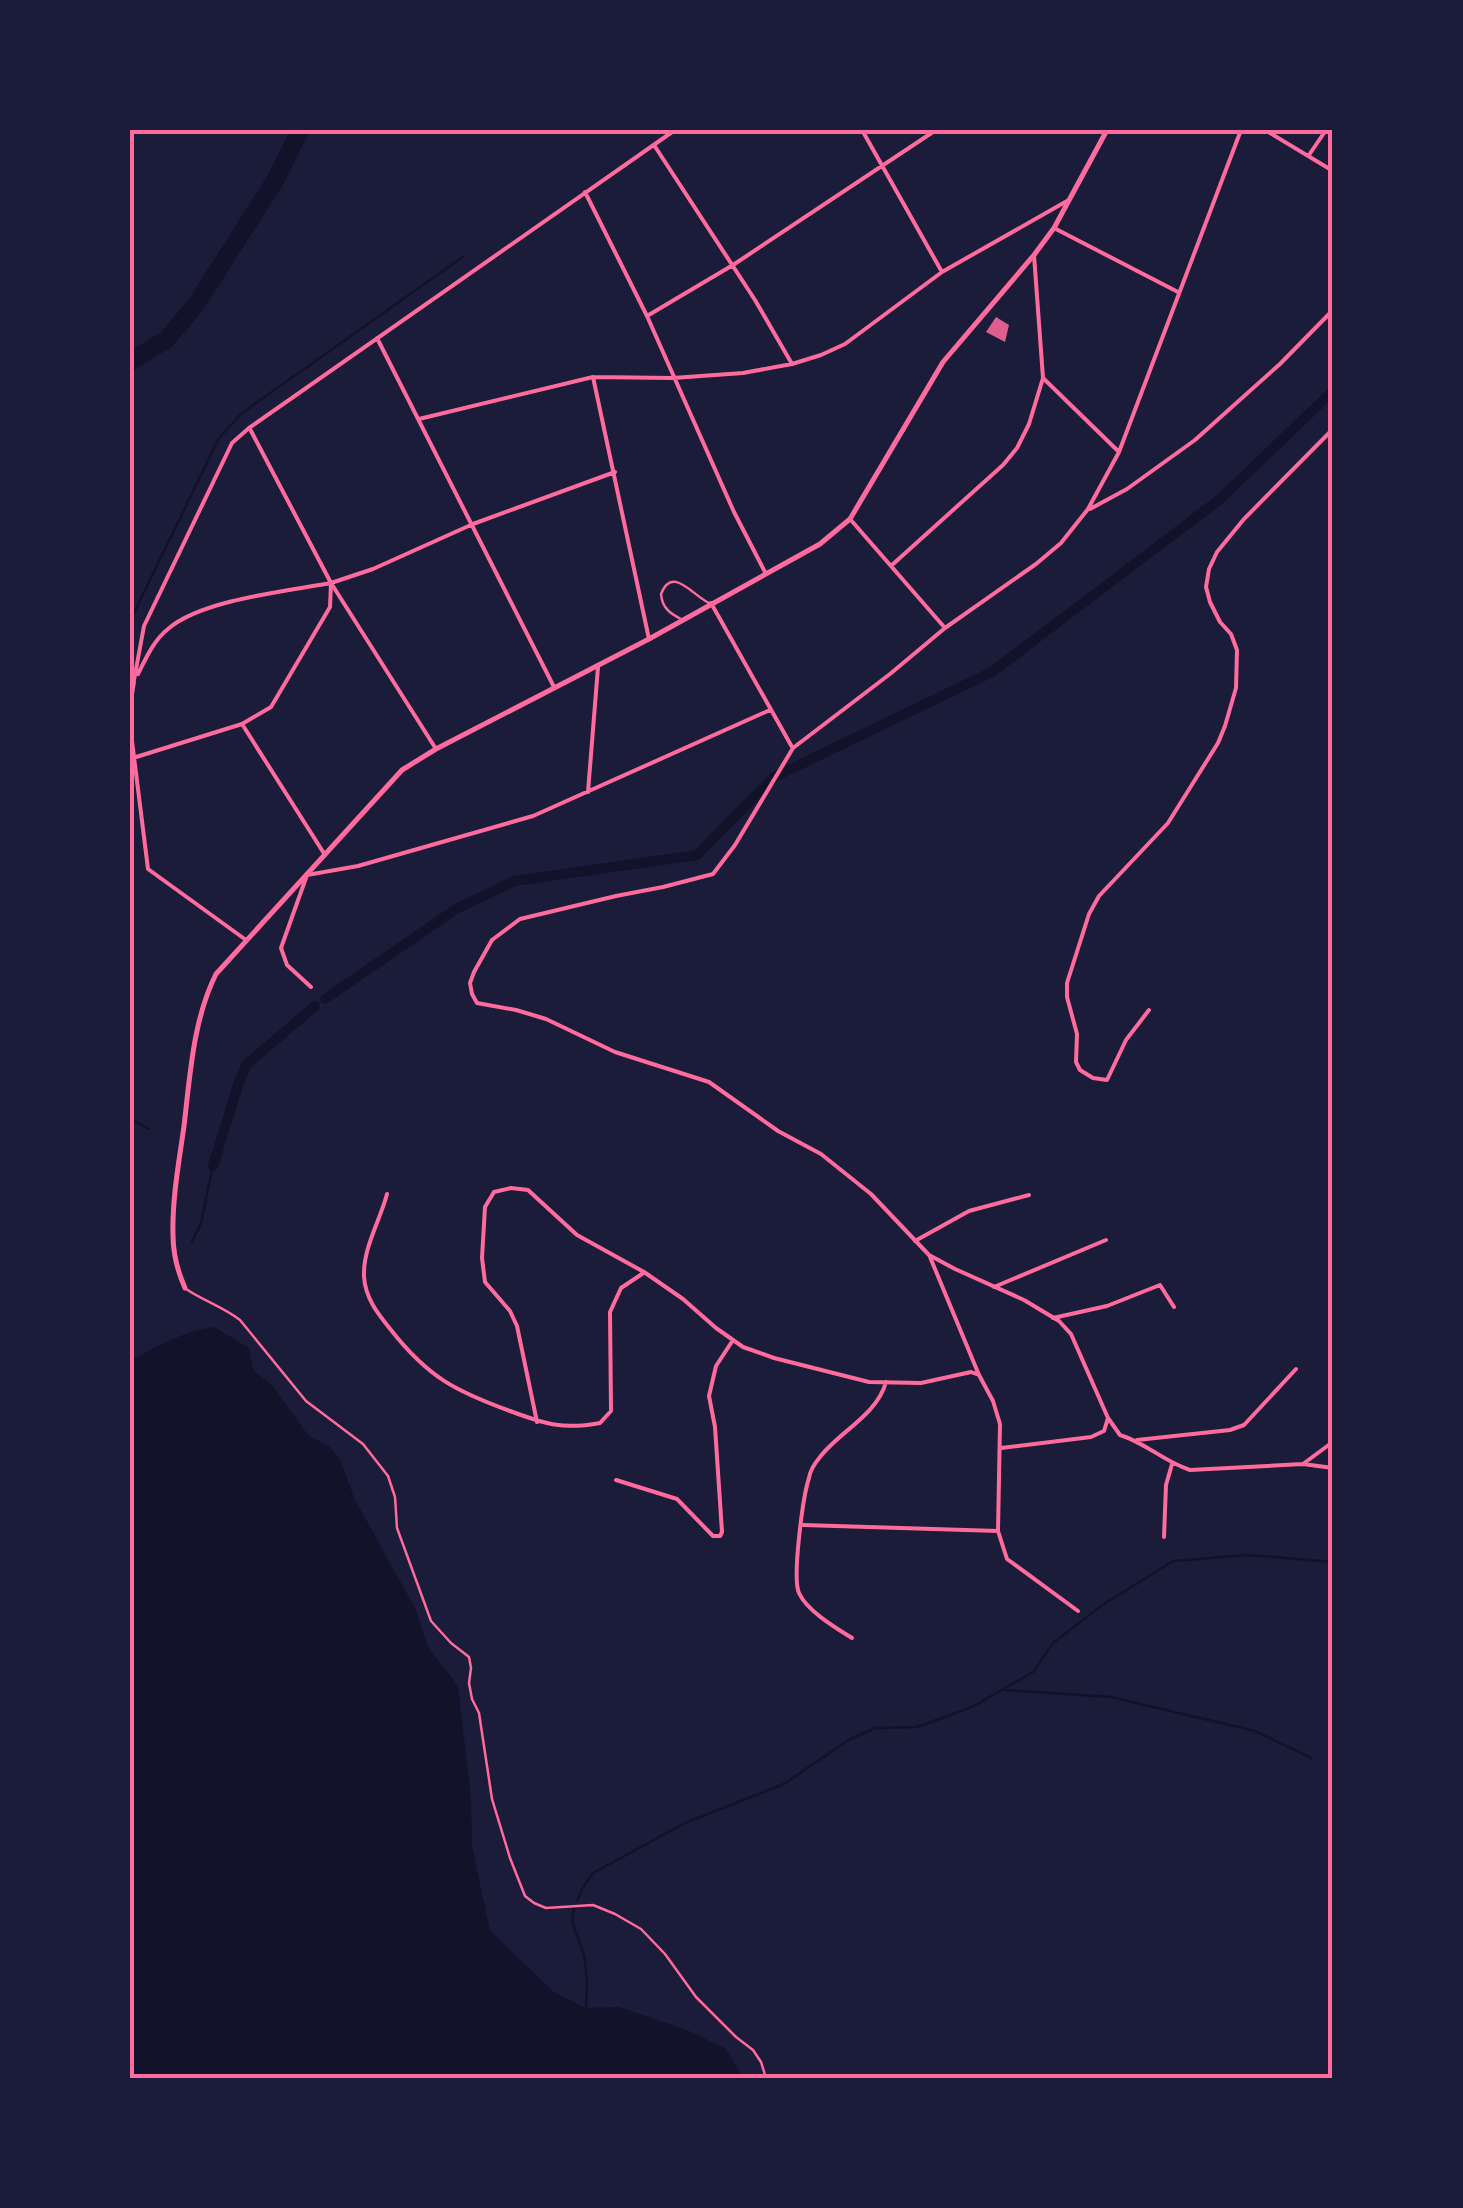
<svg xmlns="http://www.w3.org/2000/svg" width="1463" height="2208" font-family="'IBM Plex Sans',sans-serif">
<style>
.water{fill:#12122b}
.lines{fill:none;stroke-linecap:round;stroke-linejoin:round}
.stream{stroke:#12122b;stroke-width:2.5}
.canal{stroke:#12122b;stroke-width:10}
.river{stroke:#12122b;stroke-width:18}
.building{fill:#dd5f8e}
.service{stroke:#ff6b9d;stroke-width:2.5}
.minor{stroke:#ff6b9d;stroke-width:4}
.tertiary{stroke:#ff6b9d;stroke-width:5}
.neatline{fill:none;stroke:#ff6b9d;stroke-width:4}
</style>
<rect width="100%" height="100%" fill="#1b1b3a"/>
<!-- water -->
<path class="water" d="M214,1327L249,1348L253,1370L272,1385L308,1435L330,1447L341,1461L354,1498L416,1610L428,1647L458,1686L471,1798L472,1846L490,1931L554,1992L586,2008L619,2007L687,2030L726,2049L743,2078H130V1361C157,1346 182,1332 214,1327Z"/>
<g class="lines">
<!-- stream -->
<path class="stream" d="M130,621L219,438L242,413L464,256
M130,1119L149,1129
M192,1242L201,1223L213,1166
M1003,1690L1111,1697L1255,1731L1311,1758
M577,1901L582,1889L593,1873L685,1823L784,1784L850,1739L875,1728L917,1727L972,1707L1033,1672L1053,1643L1101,1606L1173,1561L1248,1555L1333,1562
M574,1909C569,1926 578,1934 582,1949C588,1969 587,1990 586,2009"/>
<!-- canal -->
<path class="canal" d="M325,999L456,909L514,881L697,855L774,777L992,672L1219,500L1333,391
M213,1166L239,1082L247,1064L315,1006"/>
<!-- river -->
<path class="river" d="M130,362L167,339L195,306L276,179L300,130"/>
</g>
<!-- building -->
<path class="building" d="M996,317L1009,325L1005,342L986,332Z"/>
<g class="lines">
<!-- service -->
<path class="service" d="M681,619C669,613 662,607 661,594C672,565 692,595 709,603
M186,1289C204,1301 223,1307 240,1320L306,1401L363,1444L388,1476L395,1497L397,1528L431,1621L451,1643L469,1657L471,1668L469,1683L472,1699L479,1713L492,1799L510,1858L525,1896L534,1903L546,1908L593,1905L615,1914L641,1929L665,1954L696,1997L736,2037L753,2050L761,2062L766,2078"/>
<!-- minor -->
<path class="minor" d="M862,130L942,272
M1241,130L1119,452L1088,509L1061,543L1036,564L945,628L890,674L793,748L735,845L713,874L663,887L616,896L520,919L492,940L474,972L470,983L472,994L477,1003L516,1010L546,1019L615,1052L709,1082L778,1131L821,1154L871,1194L929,1255L955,1269L1024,1300L1059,1321L1071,1334L1108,1418L1120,1435C1146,1443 1163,1461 1190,1470L1303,1464L1330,1444
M1265,130L1333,171
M654,145L755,300L792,364
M1309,155L1326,130
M585,192L647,316L734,512L766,574
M1054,228L1178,292
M647,316L733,265L936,130
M377,338L554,687
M593,377L649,639
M1043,378L1118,451
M419,419L593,377L673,378L743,373L792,364L821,355L845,344L942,272L1067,201
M250,429L331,583L436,749
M1090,509L1127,489L1195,440L1280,364L1333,310
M850,519L945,628
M892,565L1003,465L1017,448L1029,424L1043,378L1034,255
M711,603L792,747
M138,674C146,658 154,640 168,629C201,600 287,591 331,583
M134,680L144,626L232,443L249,428L675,130
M130,707L134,682
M242,724L325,855
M130,725L148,869L246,940
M133,758L242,724L271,707L330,607L331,583L373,569L473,524L615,472
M588,792L598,667
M311,987L287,965L281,948L307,875L358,866L533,816L770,710
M1149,1010L1126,1040L1107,1080L1093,1078L1080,1070L1076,1062L1077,1034L1067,997V983L1089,914L1099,896L1168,823L1218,743L1225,726L1236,688L1237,650L1231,634L1220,622L1210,602L1206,587L1209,569L1217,552L1244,519L1333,429
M387,1194C380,1221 363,1248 364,1276C365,1298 378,1314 391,1330C428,1377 455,1391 510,1411C545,1424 563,1430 600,1423L611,1411L610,1312L621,1288L642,1274
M915,1241L969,1211L1029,1195
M930,1257L979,1375L993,1401L1000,1424L998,1531L1007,1559L1078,1611
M994,1287L1106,1240
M1053,1318L1107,1306L1160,1285L1174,1307
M537,1422L517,1326L510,1311L485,1282L482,1258L485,1207L494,1192L511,1188L528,1190L577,1235L644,1272L683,1299L716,1328L743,1347L774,1358L869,1382L921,1383L971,1372L979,1375
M1137,1440L1230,1430L1244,1425L1296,1369
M1001,1448L1091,1437L1104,1431L1108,1418
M1303,1464L1333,1468
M616,1480L677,1499L713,1536H720L722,1532L715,1427L709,1396L716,1366L733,1340
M803,1525L998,1531
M1164,1537L1166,1485L1172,1464
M852,1638C836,1628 807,1611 799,1593C792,1578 803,1496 809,1478C810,1471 815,1463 820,1457C839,1432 877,1415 886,1382"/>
<!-- tertiary -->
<path class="tertiary" d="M185,1288C177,1270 173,1255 173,1235C172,1199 179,1162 184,1126C190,1076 193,1020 216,974L402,770L436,749L649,639L820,544L850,519L943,362L1034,255L1054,228L1107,130"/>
</g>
<!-- border -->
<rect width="1463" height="2208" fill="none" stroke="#1b1b3a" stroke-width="265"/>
<rect x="132" y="132" width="1198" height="1944" class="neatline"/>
</svg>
